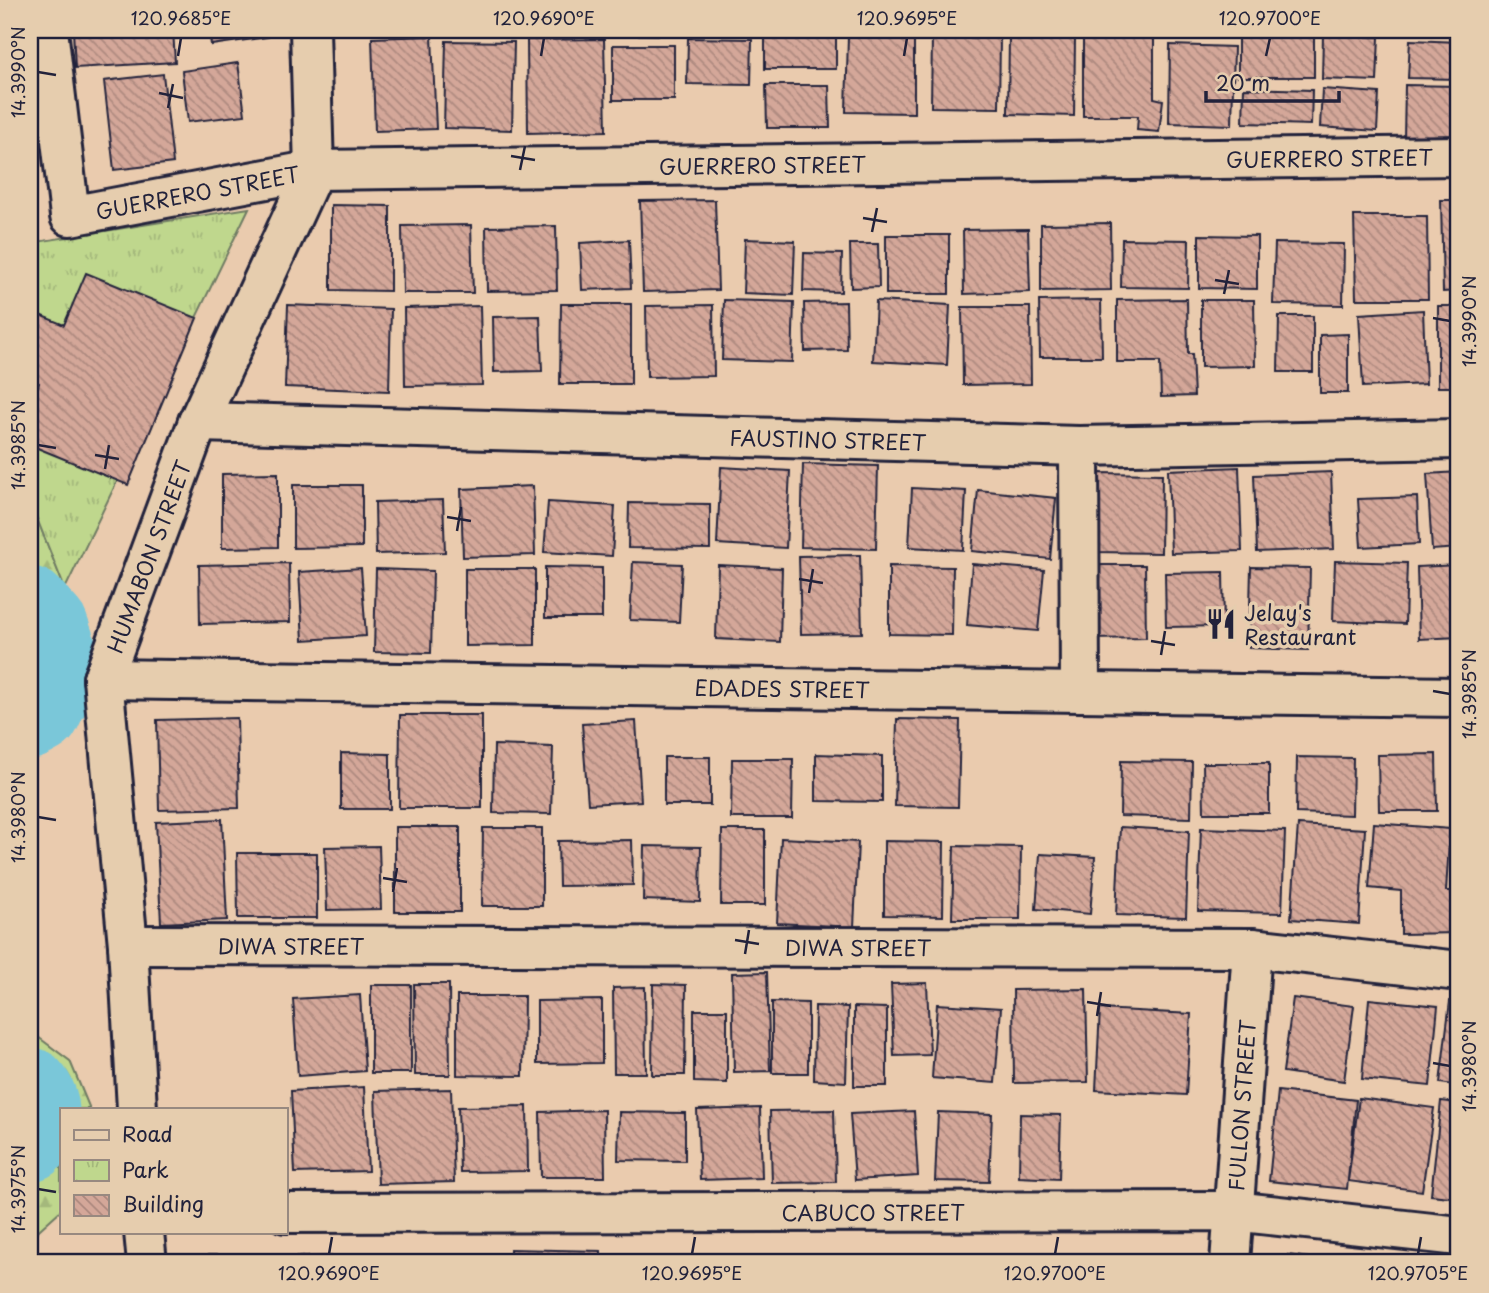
<svg xmlns="http://www.w3.org/2000/svg" width="1489" height="1293" font-family="'Playpen Sans',sans-serif">
<style>
.forest{fill:url(#forest-firs);stroke:#707c64;stroke-width:2}
.park{fill:url(#park-tufts);stroke:#707c64;stroke-width:2}
.lines{fill:none;stroke-linecap:round;stroke-linejoin:round}
.river{stroke:#7ac7d9;stroke-width:79}
.building{fill:url(#building-back-hatch);stroke:#22223b;stroke-width:2}
.minor-casing{stroke:#22223b;stroke-width:44}
.tertiary-casing{stroke:#22223b;stroke-width:44}
.minor{stroke:#e6cdae;stroke-width:38}
.tertiary{stroke:#e6cdae;stroke-width:38}
.ticks{fill:none;stroke:#22223b;stroke-width:2.5}
.labels{text-anchor:middle;dominant-baseline:central;stroke-width:7;stroke-linejoin:round;paint-order:stroke}
.street-label{font-size:21px;fill:#22223b;stroke:#e6cdae}
.poi-label{font-size:21px;fill:#22223b;stroke:#e6cdae;text-anchor:start}
.neatline{fill:none;stroke:#22223b;stroke-width:2.5}
.ticks-label{font-size:18px;text-anchor:middle;fill:#22223b}
</style>
<defs>
<pattern id="forest-firs" width="22" height="20" patternUnits="userSpaceOnUse" patternTransform="scale(1.75)"><rect width="22" height="20" fill="#bfd78d"/><path d="M5 1l3.5 6h-7zM16 11l3.5 6h-7z" fill="#a4b87b"/></pattern>
<pattern id="park-tufts" width="24" height="20" patternUnits="userSpaceOnUse" patternTransform="scale(1.75)"><rect width="24" height="20" fill="#bfd78d"/><path d="M3 7l-1-3M5 7V3M7 7l1-3M15 17l-1-3M17 17v-4M19 17l1-3" fill="none" stroke="#a4b87b"/></pattern>
<pattern id="building-back-hatch" width="6" height="6" patternUnits="userSpaceOnUse" patternTransform="scale(1.75)"><rect width="6" height="6" fill="#d4a799"/><path d="M-1 5l2 2M0 0l6 6M5-1l2 2" fill="none" stroke="#ac887e"/></pattern>
</defs>
<rect width="100%" height="100%" fill="#eacbae"/>
<filter id="ink" filterUnits="userSpaceOnUse"><feTurbulence type="fractalNoise" baseFrequency=".0143" numOctaves="2"/><feDisplacementMap in="SourceGraphic" scale="14" xChannelSelector="R" yChannelSelector="G"/><feConvolveMatrix kernelMatrix="1 2 1 2 8 2 1 2 1" color-interpolation-filters="sRGB"/></filter>
<g filter="url(#ink)">
<!-- forest -->
<path class="forest" d="M30,501L65,589L73,635L80,709L30,759Z
M30,1031L70,1061L90,1109H61V1210L30,1238Z"/>
<!-- park -->
<path class="park" d="M249,208L65,589L30,501V243Z"/>
<g class="lines">
<!-- river -->
<path class="river" d="M30,606L49,627L60,658L55,684L41,714L30,720
M30,1087C44,1103 43,1126 30,1142"/>
</g>
<!-- building -->
<path class="building" d="M73,30H173L175,62L75,68Z
M209,30H267L268,37L211,45Z
M608,30H671V35L608,34Z
M765,30H836V69H765Z
M1238,32H1314V77H1238Z
M848,35L914,36V113L846,112Z
M1323,35L1379,37L1377,81L1322,79Z
M432,36L436,129L375,131L372,38Z
M1009,36L1075,38L1074,116L1008,114Z
M932,37L1000,38L999,108L931,107Z
M1083,37H1154V98L1163,100L1159,132L1137,130L1138,116H1083Z
M688,38L752,39L751,85L687,84Z
M604,39L606,131L528,133L527,40Z
M1410,40L1459,42V79L1408,78Z
M446,41L514,42L512,130L444,128Z
M613,45H674V100H613Z
M1170,45L1234,47L1232,125L1169,123Z
M238,63L245,115L188,122L182,71Z
M163,74L173,163L114,170L104,81Z
M766,85H829L830,128H767Z
M1405,85L1459,86V141L1404,140Z
M1244,88L1312,90L1311,125L1243,123Z
M1322,89L1379,93L1377,131L1320,127Z
M715,200L718,290L643,292L640,201Z
M1441,200H1459V291L1443,292Z
M331,205L390,206V291L331,290Z
M1354,216H1427L1428,299H1356Z
M1110,223L1111,290L1041,291V224Z
M471,225L473,293H403L402,226Z
M556,226L557,290L487,291L486,227Z
M1028,229L1030,292L964,294L963,230Z
M886,235H949V294H886Z
M1199,235L1257,236V289L1199,288Z
M745,239L795,241L793,295L743,293Z
M1122,239L1189,240L1188,288L1121,287Z
M629,240L631,288L582,290L580,243Z
M1275,243L1344,244L1343,305L1273,304Z
M850,244H878L879,287L851,288Z
M804,253L842,254L841,292L803,291Z
M86,273L197,318L128,485L30,445V406L39,383L30,379V311L64,325Z
M1187,299L1188,354H1192L1194,396L1161,397L1160,362H1117V300Z
M724,300L794,302L792,362L722,360Z
M1101,300L1102,357H1040L1039,301Z
M1201,300H1254L1255,366L1201,367Z
M876,301L950,305L947,365L873,361Z
M846,302L847,350L805,351L804,303Z
M561,304H631V384H560Z
M288,305L391,309L389,391L285,387Z
M713,305L714,376L647,377L646,306Z
M480,306L482,385L405,386L404,308Z
M1438,306H1459V387H1438Z
M962,307H1030L1031,384L963,385Z
M1423,310L1426,384L1363,387L1359,314Z
M540,316L542,371L494,372L493,317Z
M1279,316H1313V372H1278Z
M1348,334V393H1320V335Z
M803,464L878,466L876,549L801,547Z
M721,467L790,471L786,548L717,544Z
M1239,467L1242,551L1171,553L1168,470Z
M1331,472L1334,549L1257,552L1254,475Z
M1459,472V548L1432,550L1427,474Z
M278,473V547L222,548V474Z
M1097,473L1162,474L1161,553L1096,552Z
M293,485H362V547L293,548Z
M533,486L535,555L463,557L461,489Z
M912,488L966,491L963,550L909,547Z
M978,490L1056,498L1050,559L972,551Z
M1417,497L1419,544L1361,547L1358,499Z
M443,500L445,552L376,554L375,502Z
M548,502L615,506L612,556L544,552Z
M629,503L710,504V549L628,548Z
M860,555L862,633L801,634L799,556Z
M1335,561L1407,563L1405,624L1333,621Z
M633,562L682,564L679,622L630,620Z
M289,563L290,622L200,624L199,565Z
M972,564L1044,570L1038,631L967,625Z
M718,565L782,568L780,642L716,639Z
M1091,565H1145L1146,638L1091,639Z
M1459,565V637L1419,639L1417,567Z
M889,566L953,567L952,635L889,634Z
M545,567L602,568V618H545Z
M1251,567L1310,568L1308,650L1249,648Z
M361,568L366,636L303,640L299,572Z
M376,569L433,571L431,653L374,652Z
M465,569H535V645L465,646Z
M1223,572L1224,626L1166,627L1165,573Z
M400,715H482V808H399Z
M237,718L239,808L159,810L157,720Z
M897,719L960,720L958,807L895,806Z
M636,721L641,801L588,804L582,724Z
M494,745L553,747L551,814L493,813Z
M341,753L390,754V809H341Z
M816,754L882,756V802L816,801Z
M1436,754L1437,811H1379L1378,755Z
M664,757H710V805H664Z
M1297,757L1353,758L1352,815L1296,813Z
M732,759H793L792,818H731Z
M1456,759H1459V821H1458Z
M1121,761L1192,762L1191,818L1120,816Z
M1203,763H1269V813H1204Z
M222,819L227,920L161,923L156,822Z
M1374,823L1450,829L1446,891H1459V933L1401,934V891L1369,888Z
M1298,825L1365,829L1359,924L1291,919Z
M395,827H460V912H395Z
M1120,827L1189,831L1186,917L1116,915Z
M483,828H542V906H482Z
M1201,828L1285,831L1282,913L1198,911Z
M722,830H765V905H721Z
M781,838L858,842L854,927L777,923Z
M632,840L633,885L559,886L558,841Z
M884,841L944,842L943,916L884,915Z
M379,846L381,909L327,910L325,847Z
M644,846L701,847L700,902L643,900Z
M954,846L1021,847L1020,919H952Z
M237,853H317V918H238Z
M1040,854L1095,857L1090,914L1036,909Z
M767,972L770,1071L734,1072L732,973Z
M927,983L930,1055L894,1056L891,984Z
M414,984H449L450,1075H415Z
M653,984L686,985L685,1075H652Z
M371,985H411V1073H371Z
M645,987L646,1073H614L613,988Z
M1086,989L1088,1082L1014,1083L1013,990Z
M360,995L365,1071L298,1076L293,999Z
M457,996H524L523,1076L457,1075Z
M1293,998L1354,1006L1344,1081L1283,1072Z
M1369,999L1438,1006L1430,1086L1362,1079Z
M602,1000V1063L537,1064V1001Z
M1450,1001L1459,1002V1086L1440,1083Z
M772,1002L808,1003V1073H772Z
M937,1004L1001,1008L995,1083L932,1078Z
M815,1006L848,1007L846,1082L814,1080Z
M854,1007L887,1008V1086H854Z
M1100,1009L1191,1014L1186,1095L1096,1090Z
M694,1010H727V1083L694,1082Z
M364,1087L368,1171L295,1173L291,1091Z
M451,1089L454,1182L378,1184L375,1091Z
M1278,1091L1356,1100L1347,1189L1269,1181Z
M1359,1098L1434,1108L1422,1191L1348,1181Z
M1441,1101L1459,1103V1198L1431,1195Z
M527,1106L528,1171L460,1172L458,1107Z
M760,1108L762,1178L700,1180L697,1110Z
M604,1110L605,1177H541L540,1112Z
M834,1110L836,1182L772,1183L770,1111Z
M914,1111L918,1176L855,1180L850,1114Z
M619,1112L685,1113V1161L618,1160Z
M938,1112L992,1114L989,1182L935,1181Z
M1020,1114L1061,1115L1059,1179L1019,1177Z
M510,1249L601,1251V1263H510Z
M208,1255L285,1256V1263H208Z
M1288,1255L1343,1263H1287Z
M360,1256V1263H297V1257Z
M1096,1256L1177,1257V1263H1095Z
M611,1260H681V1263H611Z
M762,1260V1263H689V1262Z
M1075,1260V1263H1009Z
M915,1261V1263H854V1262Z"/>
<g class="lines">
<defs>
<g id="minor">
<path id="s1" d="M48,30L70,216L314,170L1459,156"/>
<path id="s2" d="M198,422L1079,446L1459,439"/>
<path d="M1079,446L1080,691"/>
<path id="s3" d="M103,679L1459,697"/>
<path id="s4" d="M128,945L1252,948L1459,971"/>
<path id="s5" d="M285,1213L1233,1211L1459,1236"/>
<path id="s6" d="M1230,1263L1252,948"/>
</g>
<g id="tertiary">
<path id="s7" d="M137,1109L128,945L103,679L198,422L314,170L310,30"/>
<path d="M144,1232L147,1263"/>
</g>
</defs>
<!-- minor casing -->
<use href="#minor" class="minor-casing"/>
<!-- tertiary casing -->
<use href="#tertiary" class="tertiary-casing"/>
<!-- minor -->
<use href="#minor" class="minor"/>
<!-- tertiary -->
<use href="#tertiary" class="tertiary"/>
</g>
</g>
<!-- ticks -->
<path class="ticks" d="M178,56L181,38M541,56L544,38M904,56L907,38M1266,56L1270,38M38,72L56,75M159,93L183,98M168,108L173,84M511,156L535,160M520,170L525,146M863,218L887,222M872,232L877,208M1215,280L1239,284M1224,294L1229,270M1433,318L1450,321M38,445L56,448M95,455L119,459M105,469L109,445M447,517L471,521M457,531L461,507M799,579L823,583M809,593L813,569M1151,641L1175,645M1161,655L1165,631M1433,691L1450,694M38,817L56,820M383,878L407,882M393,892L397,868M735,940L759,944M745,954L749,930M1087,1002L1111,1006M1097,1016L1101,992M1433,1063L1450,1066M38,1189L56,1192M329,1254L332,1237M692,1254L695,1237M1055,1254L1058,1237M1418,1254L1421,1237"/>
<!-- icons -->
<defs>
<symbol id="restaurant-bare" viewBox="-9 -9 18 18"><path d="M-5-6h1v4h1v-4h1v4h1v-4h1v5L-1.5 .5V6h-2V.5L-5-1ZM5-6V6H3V1.5H1.5Q1.5-4 5-6Z" fill="#22223b" stroke="#e6cdae" stroke-width="2.5" paint-order="stroke"/></symbol>
</defs>
<g fill-rule="evenodd">
<use href="#restaurant-bare" x="1199" y="602" width="44" height="44"/>
</g>
<g class="labels">
<!-- street labels -->
<g class="street-label">
<text stroke="none"><textPath href="#s1" startOffset="1451">GUERRERO STREET</textPath></text>
<text stroke="none"><textPath href="#s1" startOffset="884">GUERRERO STREET</textPath></text>
<text stroke="none"><textPath href="#s1" startOffset="317">GUERRERO STREET</textPath></text>
<text stroke="none"><textPath href="#s2" startOffset="630">FAUSTINO STREET</textPath></text>
<text stroke="none"><textPath href="#s7" startOffset="562">HUMABON STREET</textPath></text>
<text stroke="none"><textPath href="#s3" startOffset="679">EDADES STREET</textPath></text>
<text stroke="none"><textPath href="#s4" startOffset="163">DIWA STREET</textPath></text>
<text stroke="none"><textPath href="#s4" startOffset="730">DIWA STREET</textPath></text>
<text stroke="none"><textPath href="#s6" startOffset="158">FULLON STREET</textPath></text>
<text stroke="none"><textPath href="#s5" startOffset="588">CABUCO STREET</textPath></text>
</g>
<!-- poi labels -->
<g class="poi-label">
<text x="1244" y="612">Jelay's<tspan x="1244" dy="24">Restaurant</tspan></text>
</g>
</g>
<!-- margin -->
<rect width="1489" height="1293" fill="none" stroke="#e6cdae" stroke-width="77"/>
<!-- legend -->
<rect x="60" y="1108" width="228" height="126" fill="#e6cdae" stroke="#988980" stroke-width="2"/>
<rect x="74" y="1130" width="35" height="10" fill="#e6cdae" stroke="#988980" stroke-width="2"/>
<text x="122" y="1142" font-size="21" fill="#22223b">Road</text>
<rect x="74" y="1160" width="35" height="21" fill="url(#park-tufts)" stroke="#988980" stroke-width="2"/>
<text x="122" y="1178" font-size="21" fill="#22223b">Park</text>
<rect x="74" y="1195" width="35" height="21" fill="url(#building-back-hatch)" stroke="#988980" stroke-width="2"/>
<text x="122" y="1212" font-size="21" fill="#22223b">Building</text>
<!-- scale -->
<path d="M1206 91v10h133v-10" fill="none" stroke="#22223b" stroke-width="3.5"/>
<text x="1216" y="91" font-size="21" fill="#22223b" stroke="#e6cdae" stroke-width="5" paint-order="stroke">20 m</text>
<rect x="38" y="38" width="1412" height="1216" class="neatline"/>
<g class="ticks-label">
<text x="181" y="25">120.9685°E</text>
<text x="544" y="25">120.9690°E</text>
<text x="907" y="25">120.9695°E</text>
<text x="1270" y="25">120.9700°E</text>
<text transform="translate(19 72) rotate(-90)" y="6">14.3990°N</text>
<text transform="translate(1470 321) rotate(-90)" y="6">14.3990°N</text>
<text transform="translate(19 445) rotate(-90)" y="6">14.3985°N</text>
<text transform="translate(1470 694) rotate(-90)" y="6">14.3985°N</text>
<text transform="translate(19 817) rotate(-90)" y="6">14.3980°N</text>
<text transform="translate(1470 1066) rotate(-90)" y="6">14.3980°N</text>
<text transform="translate(19 1189) rotate(-90)" y="6">14.3975°N</text>
<text x="329" y="1280">120.9690°E</text>
<text x="692" y="1280">120.9695°E</text>
<text x="1055" y="1280">120.9700°E</text>
<text x="1418" y="1280">120.9705°E</text>
</g>
</svg>
